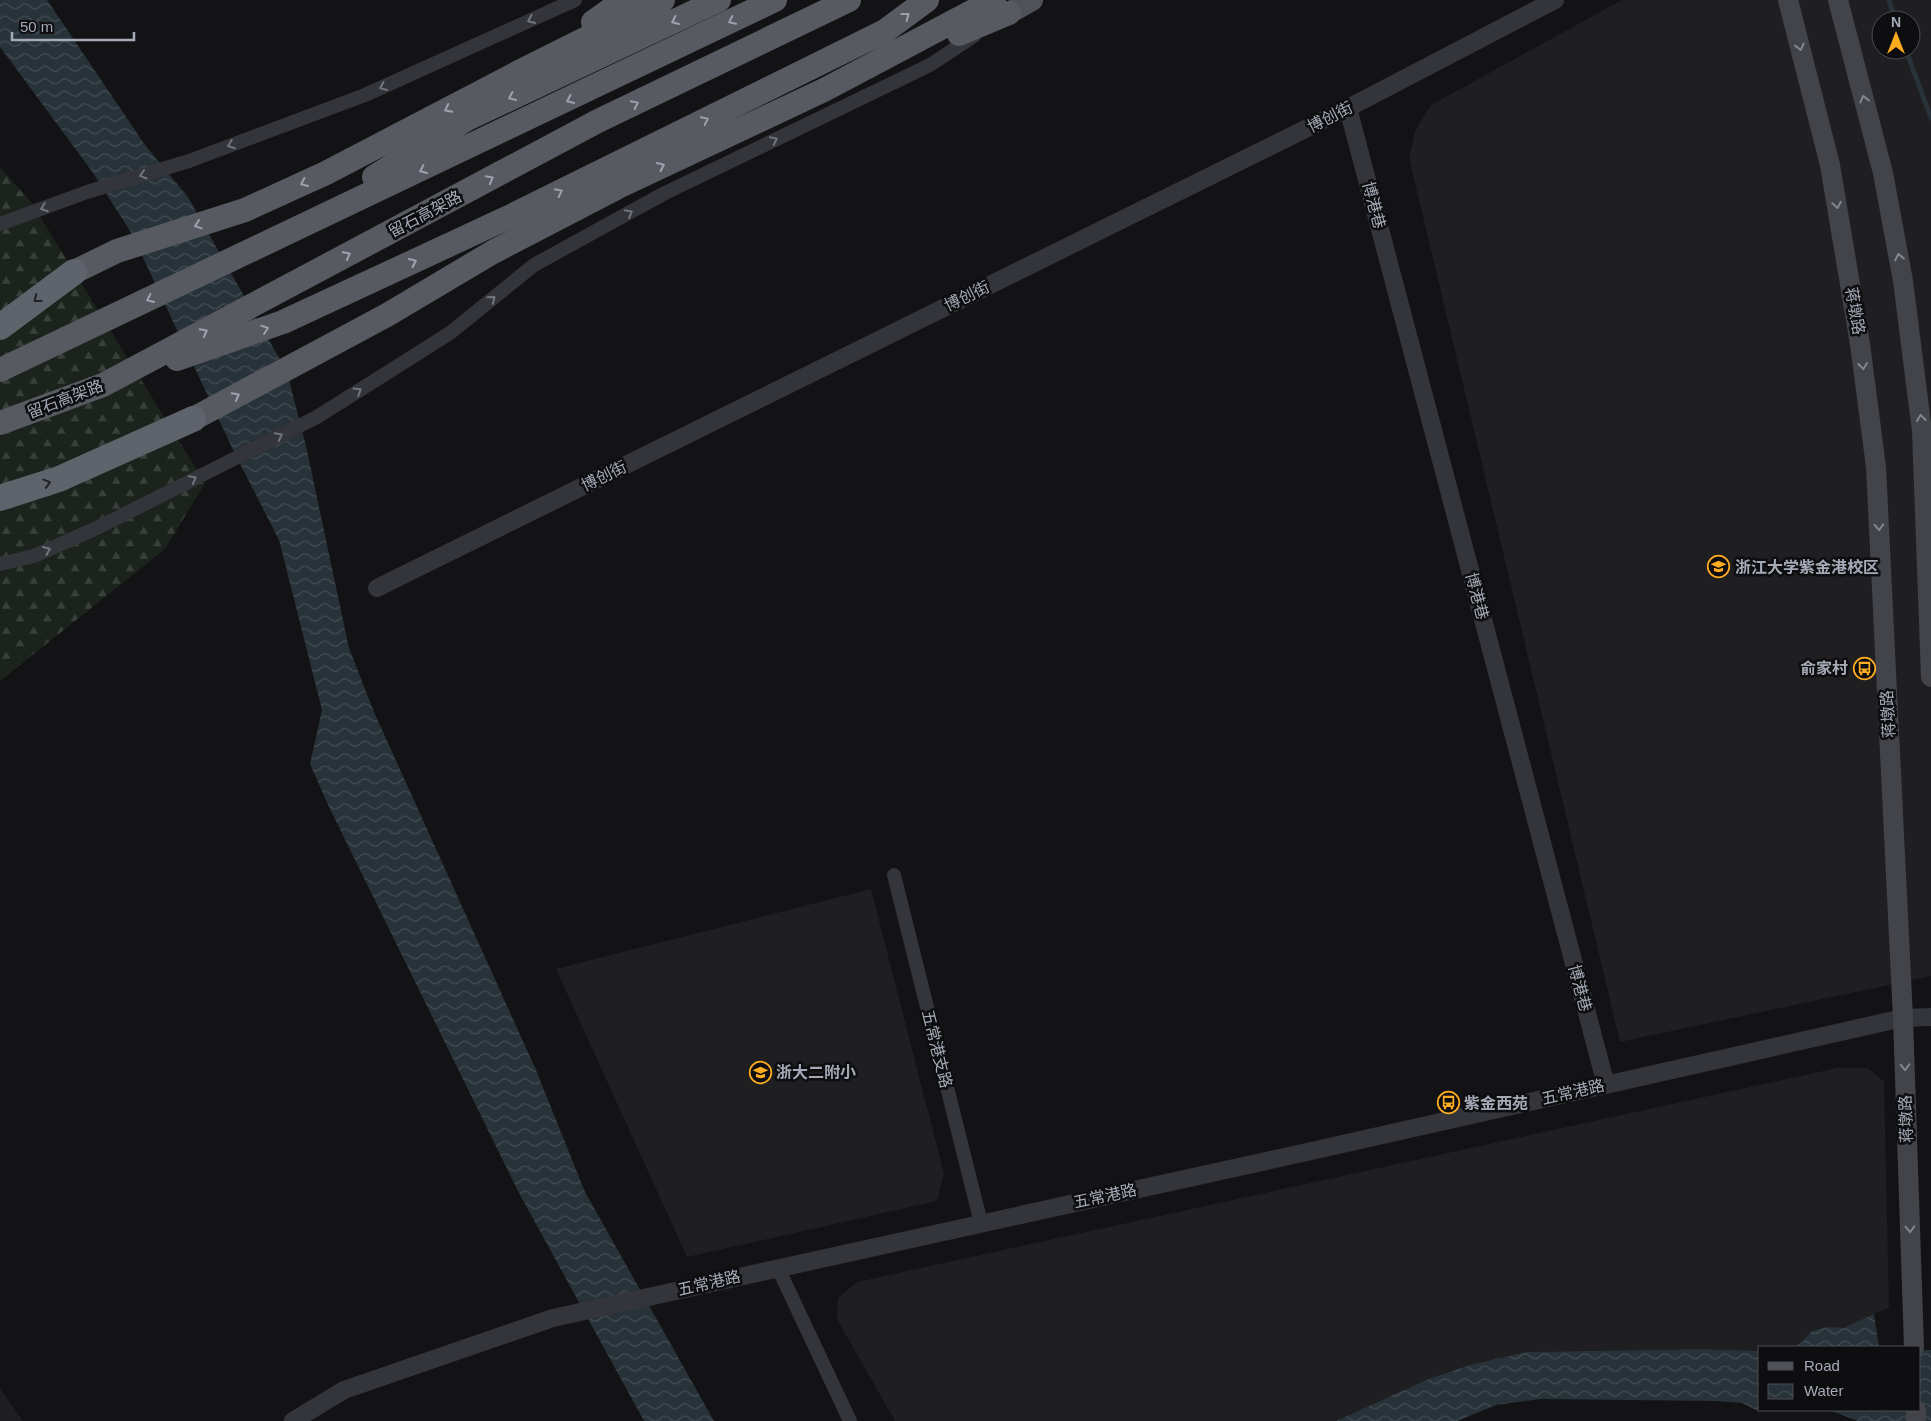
<svg xmlns="http://www.w3.org/2000/svg" width="1931" height="1421" font-family="Helvetica,'Noto Sans SC',sans-serif">
<style>
.built{fill:#1f1f22;fill-rule:evenodd}
.forest{fill:url(#forest-firs)}
.water{fill:url(#water-waves)}
.lines{fill:none;stroke-linecap:round;stroke-linejoin:round}
.stream{stroke:#283239;stroke-width:5}
.minor{stroke:#34353a;stroke-width:14}
.tertiary{stroke:#34353a;stroke-width:18}
.secondary{stroke:#42444a;stroke-width:20}
.primary{stroke:#505259;stroke-width:22}
.trunk{stroke:#585a62;stroke-width:24}
.motorway{stroke:#5f636b;stroke-width:26}
.oneway{stroke:#9ca2ae}
.oneway2{stroke:#72757e}
.oneway3{stroke:#828690}
.oneway4{stroke:#222327}
.labels{text-anchor:middle;dominant-baseline:central;stroke-width:5;stroke-linejoin:round;paint-order:stroke}
.street-label{font-size:16px;fill:#a4aab6;stroke:#0e0e10}
.poi-label{font-size:16px;font-weight:bold;fill:#a4aab6;stroke:#0e0e10;text-anchor:start}
</style>
<defs>
<pattern id="forest-firs" width="22" height="20" patternUnits="userSpaceOnUse" patternTransform="scale(1.25)"><rect width="22" height="20" fill="#1b231c"/><path d="M5 1l3.5 6h-7zM16 11l3.5 6h-7z" fill="#39403b"/></pattern>
<pattern id="water-waves" width="16" height="10" patternUnits="userSpaceOnUse" patternTransform="scale(1.25)"><rect width="16" height="10" fill="#283239"/><path d="M0 5q4-4 8 0t8 0" fill="none" stroke="#444d53"/></pattern>
</defs>
<rect width="100%" height="100%" fill="#131315"/>
<!-- built -->
<path class="built" d="M1622,0H1931V976L1620,1042L1409,158L1415,131L1431,105ZM1881,20H1911V50H1881Z
M871,889L944,1174L937,1201L687,1257L556,969Z
M1837,1068H1868L1884,1082L1889,1308L1874,1314L1827,1347H1760V1351L1704,1349L1527,1352L1473,1364L1426,1380L1336,1421H895L837,1319L838,1298L857,1282Z
M0,1388L23,1421H0Z"/>
<!-- forest -->
<path class="forest" d="M0,167L31,202L205,483L165,549L0,681Z"/>
<!-- water -->
<path class="water" d="M0,0H47L145,145L188,197L287,372L306,446L349,648L374,712L536,1070L585,1192L714,1421H644L519,1193L329,807L310,764L322,710L279,540L234,452L132,234L91,170L0,47Z
M1874,1314L1879,1347H1792L1800,1344L1812,1331L1827,1327L1844,1328Z
M1704,1349L1760,1351V1409L1756,1410L1742,1403L1715,1401L1540,1399L1496,1405L1457,1421H1336L1426,1380L1473,1364L1527,1352Z
M1920,1350H1931V1421H1858L1829,1410H1920Z"/>
<g class="lines">
<!-- stream -->
<path class="stream" d="M1889,0L1895,20
M1906,50L1931,118"/>
<!-- minor -->
<path class="minor" d="M0,224L87,192L189,161L365,95L575,0
M0,564L34,556L99,527L317,417L450,333L534,265L665,193L930,65L974,36
M894,875L981,1223
M778,1268L850,1421"/>
<!-- tertiary -->
<path class="tertiary" d="M1348,108L1606,1085
M377,588L1348,108L1555,0
M293,1421L344,1390L553,1318L1307,1152L1903,1018L1931,1017"/>
<!-- secondary -->
<path class="secondary" d="M1788,0L1830,165L1860,344L1876,467L1903,1018L1914,1347
M1838,0L1883,173L1903,281L1922,431L1931,677
M1916,1410V1421"/>
<!-- primary -->
<path class="primary" d="M1009,13L1032,0"/>
<!-- trunk -->
<path class="trunk" d="M593,22L624,0
M959,34L1009,13
M374,177L467,119L719,0
M74,272L117,251L245,210L326,173L519,72L663,0
M177,359L283,322L507,218L885,31L927,0
M0,370L775,0
M193,419L387,315L493,252L618,187L824,90L994,0
M0,423L103,385L598,121L849,0"/>
<!-- motorway -->
<path class="motorway" d="M0,327L74,272
M0,498L59,479L193,419"/>
</g>
<!-- one-way arrows -->
<defs><path id="oneway-chevron" d="M-2-3.5L2.5 0L-2 3.5" fill="none" stroke-width="1.6" stroke-linecap="round" stroke-linejoin="round" transform="scale(1.25)"/></defs>
<g class="oneway">
<use href="#oneway-chevron" transform="translate(906 16) rotate(-37)"/>
<use href="#oneway-chevron" transform="translate(675 21) rotate(155)"/>
<use href="#oneway-chevron" transform="translate(732 21) rotate(154)"/>
<use href="#oneway-chevron" transform="translate(512 97) rotate(155)"/>
<use href="#oneway-chevron" transform="translate(570 100) rotate(155)"/>
<use href="#oneway-chevron" transform="translate(635 104) rotate(-26)"/>
<use href="#oneway-chevron" transform="translate(448 109) rotate(153)"/>
<use href="#oneway-chevron" transform="translate(705 120) rotate(-26)"/>
<use href="#oneway-chevron" transform="translate(661 166) rotate(-25)"/>
<use href="#oneway-chevron" transform="translate(423 170) rotate(155)"/>
<use href="#oneway-chevron" transform="translate(490 179) rotate(-28)"/>
<use href="#oneway-chevron" transform="translate(304 183) rotate(155)"/>
<use href="#oneway-chevron" transform="translate(559 192) rotate(-26)"/>
<use href="#oneway-chevron" transform="translate(198 225) rotate(162)"/>
<use href="#oneway-chevron" transform="translate(347 255) rotate(-28)"/>
<use href="#oneway-chevron" transform="translate(413 262) rotate(-25)"/>
<use href="#oneway-chevron" transform="translate(150 299) rotate(155)"/>
<use href="#oneway-chevron" transform="translate(265 329) rotate(-19)"/>
<use href="#oneway-chevron" transform="translate(204 332) rotate(-28)"/>
<use href="#oneway-chevron" transform="translate(236 396) rotate(-28)"/>
</g>
<g class="oneway2">
<use href="#oneway-chevron" transform="translate(531 20) rotate(156)"/>
<use href="#oneway-chevron" transform="translate(383 87) rotate(156)"/>
<use href="#oneway-chevron" transform="translate(774 140) rotate(-26)"/>
<use href="#oneway-chevron" transform="translate(231 145) rotate(159)"/>
<use href="#oneway-chevron" transform="translate(143 175) rotate(163)"/>
<use href="#oneway-chevron" transform="translate(44 208) rotate(160)"/>
<use href="#oneway-chevron" transform="translate(629 213) rotate(-29)"/>
<use href="#oneway-chevron" transform="translate(492 299) rotate(-39)"/>
<use href="#oneway-chevron" transform="translate(358 391) rotate(-32)"/>
<use href="#oneway-chevron" transform="translate(279 436) rotate(-27)"/>
<use href="#oneway-chevron" transform="translate(193 479) rotate(-27)"/>
<use href="#oneway-chevron" transform="translate(47 550) rotate(-24)"/>
</g>
<g class="oneway3">
<use href="#oneway-chevron" transform="translate(1800 47) rotate(76)"/>
<use href="#oneway-chevron" transform="translate(1864 99) rotate(-104)"/>
<use href="#oneway-chevron" transform="translate(1837 205) rotate(80)"/>
<use href="#oneway-chevron" transform="translate(1899 257) rotate(-101)"/>
<use href="#oneway-chevron" transform="translate(1863 366) rotate(83)"/>
<use href="#oneway-chevron" transform="translate(1921 418) rotate(-97)"/>
<use href="#oneway-chevron" transform="translate(1879 527) rotate(87)"/>
<use href="#oneway-chevron" transform="translate(1905 1067) rotate(88)"/>
<use href="#oneway-chevron" transform="translate(1910 1229) rotate(88)"/>
</g>
<g class="oneway4">
<use href="#oneway-chevron" transform="translate(37 299) rotate(143)"/>
<use href="#oneway-chevron" transform="translate(47 483) rotate(-17)"/>
</g>
<!-- icons -->
<defs>
<symbol id="university-ring" viewBox="-11 -11 22 22"><circle r="9.5" fill="#0e0e10" stroke="#fead21" stroke-width="1.5"/><path d="M0-5L7-2L0 1L-7-2ZM-4 1L0 2.5L4 1V4Q0 6-4 4Z" fill="#fead21"/></symbol>
<symbol id="bus-ring" viewBox="-11 -11 22 22"><circle r="9.5" fill="#0e0e10" stroke="#fead21" stroke-width="1.5"/><path d="M-5-6H5V4H4V6H2V4H-2V6H-4V4H-5ZM-3.5-4V0h7V-4ZM-3.5 1.2v1.5H-2V1.2ZM2 1.2v1.5H3.5V1.2Z" fill="#fead21"/></symbol>
<symbol id="school-ring" viewBox="-11 -11 22 22"><circle r="9.5" fill="#0e0e10" stroke="#fead21" stroke-width="1.5"/><path d="M0-5L7-2L0 1L-7-2ZM-4 1L0 2.5L4 1V4Q0 6-4 4Z" fill="#fead21"/></symbol>
</defs>
<g fill-rule="evenodd">
<use href="#university-ring" x="1706" y="554" width="25" height="25"/>
<use href="#bus-ring" x="1852" y="656" width="25" height="25"/>
<use href="#school-ring" x="748" y="1060" width="25" height="25"/>
<use href="#bus-ring" x="1436" y="1090" width="25" height="25"/>
</g>
<g class="labels">
<!-- street labels -->
<g class="street-label">
<text transform="translate(1330 117) rotate(-27)">博创街</text>
<text transform="translate(1374 205) rotate(75)">博港巷</text>
<text transform="translate(425 214) rotate(-28)">留石高架路</text>
<text transform="translate(967 296) rotate(-26)">博创街</text>
<text transform="translate(1855 311) rotate(80)">蒋墩路</text>
<text transform="translate(65 399) rotate(-21)">留石高架路</text>
<text transform="translate(604 476) rotate(-26)">博创街</text>
<text transform="translate(1477 596) rotate(75)">博港巷</text>
<text transform="translate(1888 714) rotate(-93)">蒋墩路</text>
<text transform="translate(1580 988) rotate(75)">博港巷</text>
<text transform="translate(937 1049) rotate(76)">五常港支路</text>
<text transform="translate(1573 1092) rotate(-13)">五常港路</text>
<text transform="translate(1906 1119) rotate(-92)">蒋墩路</text>
<text transform="translate(1105 1196) rotate(-12)">五常港路</text>
<text transform="translate(709 1283) rotate(-13)">五常港路</text>
</g>
<!-- poi labels -->
<g class="poi-label">
<text x="1735" y="567">浙江大学紫金港校区</text>
<text x="1848" y="668" text-anchor="end">俞家村</text>
<text x="776" y="1072">浙大二附小</text>
<text x="1464" y="1103">紫金西苑</text>
</g>
</g>
<!-- legend -->
<rect x="1758" y="1346" width="162" height="65" fill="#0e0e10" stroke="#4a4c52"/>
<rect x="1768" y="1362" width="25" height="8" fill="#505259" stroke="#4a4c52"/>
<text x="1804" y="1371" font-size="15" fill="#a4aab6">Road</text>
<rect x="1768" y="1384" width="25" height="15" fill="url(#water-waves)" stroke="#4a4c52"/>
<text x="1804" y="1396" font-size="15" fill="#a4aab6">Water</text>
<!-- north arrow -->
<g transform="translate(1896 35)"><circle r="24" fill="#0e0e10" stroke="#4a4c52"/>
<path d="M0-4L9 19L0 12L-9 19Z" fill="#fead21"/>
<text y="-8" font-size="14" font-weight="bold" text-anchor="middle" fill="#a4aab6">N</text>
</g>
<!-- scale -->
<path d="M12 32v8h122v-8" fill="none" stroke="#a4aab6" stroke-width="2.5"/>
<text x="20" y="32" font-size="15" fill="#a4aab6" stroke="#0e0e10" stroke-width="4" paint-order="stroke">50 m</text>
</svg>
